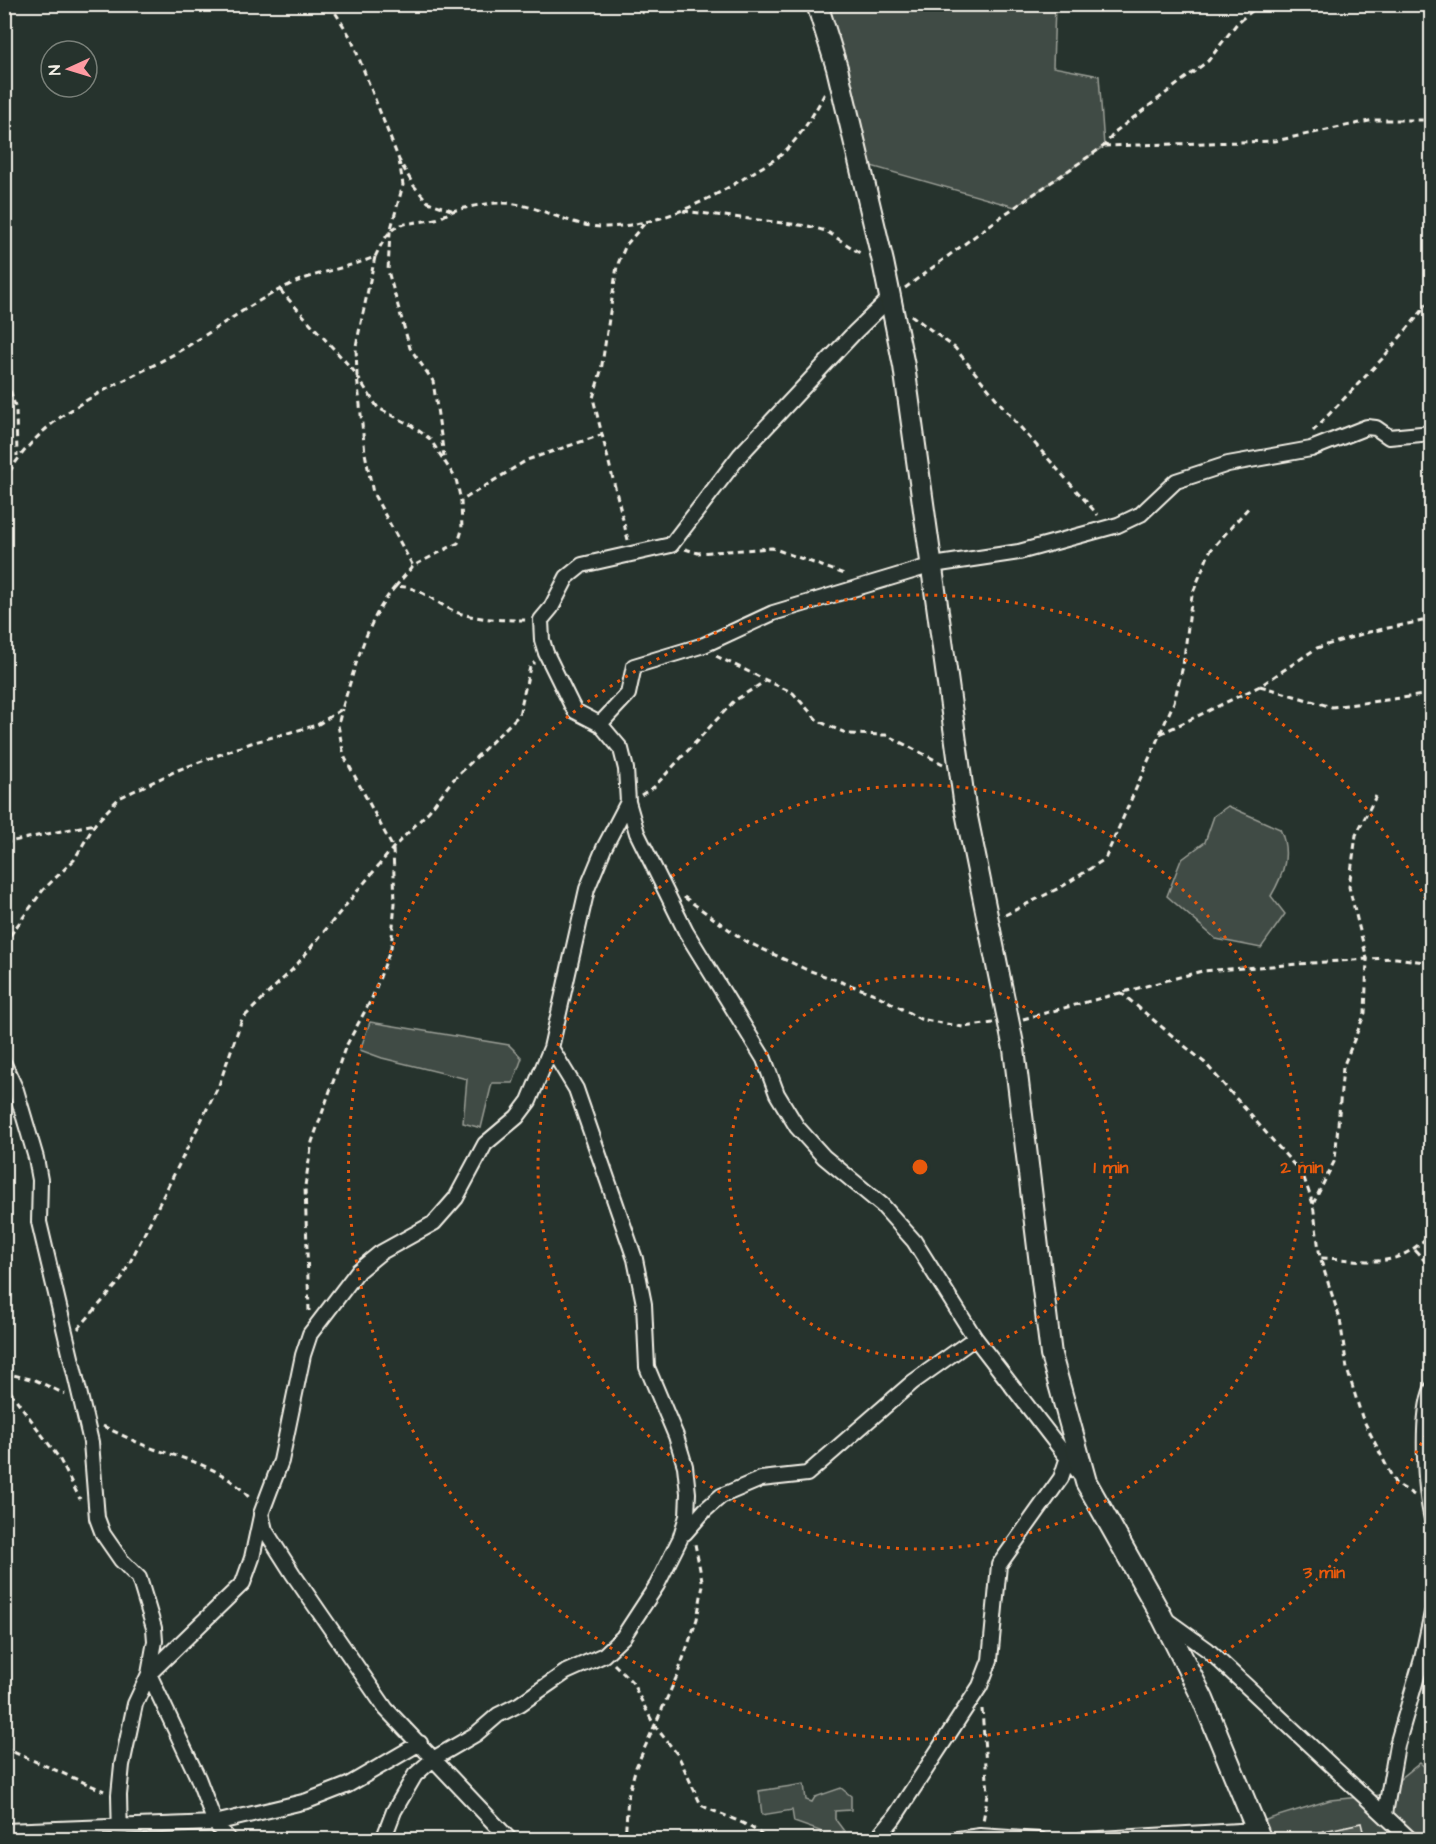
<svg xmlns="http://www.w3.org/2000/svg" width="1436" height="1844" font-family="'Architects Daughter',sans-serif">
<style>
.green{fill:#414b45;stroke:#9a9e96;stroke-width:1.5}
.building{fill:#525c55;stroke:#f4f1e8;stroke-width:1.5}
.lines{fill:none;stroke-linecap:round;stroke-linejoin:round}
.street-casing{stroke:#f4f1e8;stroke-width:18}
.secondary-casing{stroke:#f4f1e8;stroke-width:24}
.path{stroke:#f4f1e8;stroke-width:3;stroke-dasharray:6 4.5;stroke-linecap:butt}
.street{stroke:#26332d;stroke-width:14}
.secondary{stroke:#26332d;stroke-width:20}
.ring{fill:none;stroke:#e8590c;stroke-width:3;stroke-dasharray:3 6}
.centre{fill:#e8590c;stroke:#26332d;stroke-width:3}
.ring-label{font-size:18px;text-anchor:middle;font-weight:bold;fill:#e8590c;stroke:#26332d;stroke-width:4.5;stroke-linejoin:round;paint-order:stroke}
</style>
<rect width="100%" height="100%" fill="#26332d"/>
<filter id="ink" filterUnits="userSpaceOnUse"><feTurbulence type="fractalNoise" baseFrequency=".0167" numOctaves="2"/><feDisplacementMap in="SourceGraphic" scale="12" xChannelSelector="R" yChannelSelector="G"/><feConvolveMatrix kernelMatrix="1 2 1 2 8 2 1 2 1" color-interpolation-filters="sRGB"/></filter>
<g filter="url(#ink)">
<!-- green -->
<path class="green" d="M827,5H1055L1053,67L1099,76L1104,146L1015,207L871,166Z
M1228,806L1280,829C1291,853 1284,874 1271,896L1285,914L1261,948L1216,939L1167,896L1181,860L1205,842L1214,816Z
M370,1022L509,1045L522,1058L513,1083H492L481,1128L463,1123L467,1079L382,1058L360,1050Z
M1420,1763L1431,1772L1432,1839H1263L1256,1823L1330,1800L1380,1795Z
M804,1784L806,1800L812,1802L815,1797L841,1788L851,1796V1810L835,1811V1819L850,1839H825L820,1831L794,1822L792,1810L762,1815L759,1791Z"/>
<!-- building -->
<path class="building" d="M1361,1823L1365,1839H1310V1834Z"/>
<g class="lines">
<defs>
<path id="street" d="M889,299L854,333L740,455L671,545L582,565L567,577L551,608L541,620L542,640L546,653L572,706L575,711L600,724L621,749L626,769L628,802L637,833L686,932L764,1059L777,1094L797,1127L824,1157L882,1205L914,1241L975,1338L1079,1473
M600,724L628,694L634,666L704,645L773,613L933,565L1019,552L1118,525L1141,514L1176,481L1228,464L1311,449L1367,427L1376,428L1389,437L1432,433
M4,1064L16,1090L36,1158L40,1180L39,1222L91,1442L97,1518L103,1534L121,1560L139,1578L154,1628L155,1641L149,1674L135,1704L122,1765L119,1795L120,1840
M1432,1389C1420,1416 1425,1490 1432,1519
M685,1533L705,1510L721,1496L761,1479L807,1474L913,1382L975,1338
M1165,1619L1208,1650L1411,1840
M1385,1814L1397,1745L1422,1659L1432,1613
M4,1831L215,1823L307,1801L348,1785L420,1743
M229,1840L215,1823L198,1778L149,1674L243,1583L252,1558L261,1516
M383,1840L394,1811L415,1775L433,1759L476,1734L498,1715L520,1704L566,1672L604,1655L623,1637L657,1585L680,1539L687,1516L688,1493L685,1466L676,1436L647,1367L644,1304L635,1259L576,1089L551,1048L587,889L604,848L628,802
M510,1840L386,1709L293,1574L265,1530L261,1514L281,1461L303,1355L310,1334L358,1271L380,1253L434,1223L456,1198L485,1144L517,1117L529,1101L551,1048
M876,1840L894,1818L980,1686L990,1660L999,1565L1061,1478L1069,1454
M950,1840L980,1836L1040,1840
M1082,1840L1257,1830"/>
<path id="secondary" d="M817,4L837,68L883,262L904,366L965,807L1014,1049L1051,1355L1086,1482L1162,1617L1203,1699L1261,1840"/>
</defs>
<!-- street casing -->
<use href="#street" class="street-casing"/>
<!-- secondary casing -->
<use href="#secondary" class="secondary-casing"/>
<!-- path -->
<path class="path" d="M330,4L351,38L399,160L414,186L428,202L454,211
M642,14L643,4
M1104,146L1275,141L1374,120H1432
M399,160L403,185L390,232L388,271L410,348L433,381L445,463
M683,211L808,226L826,231L863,255
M375,257L356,346L357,376L365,453L373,493L413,566
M905,288L1002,216L1104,146L1116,131L1208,61L1238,22L1261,4
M280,290L353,370L378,408L411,425L430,439L456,479L461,501
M911,315L955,348L1013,419L1098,515
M4,371L16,409L17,456
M1313,431L1382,359L1432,299
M4,481C44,409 109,391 176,353C214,331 249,304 289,285C317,272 347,268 375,257C394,217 398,227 435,219C442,218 448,212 456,210C469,207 486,203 500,203C537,202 569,228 606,227C661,226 712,199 757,170C765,165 776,160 783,153C801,136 814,114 825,93
M628,540L593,398L601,371L617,266L626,245L644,224
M685,549L698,553L772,548L847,575
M395,587L413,566L458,543L462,530L461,501L527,460L601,435
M716,656L793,693L818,721L848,734L886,735L943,764
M1260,686L1332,707L1432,694
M1160,734L1260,686L1317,648L1369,632L1432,619
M641,795L654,787L734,701L767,680
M4,843L95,824
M684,897L745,941L805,969L875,994L920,1019L963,1027L993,1023
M1005,915L1063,886L1105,859L1174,702L1183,666L1192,595L1210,551L1250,506
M4,944L43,890L74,860L95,824L119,798L178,770L251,743L317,725L342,709C355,668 366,621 395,587C418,583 440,608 462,614C484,620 505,620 527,620
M1120,992L1205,1063L1303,1175L1313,1204L1320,1258
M1023,1019L1202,971L1367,959L1396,958L1432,963
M1313,1204L1335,1160L1343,1067L1365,1013L1367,959L1349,887L1356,835L1376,796
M1415,1250L1425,1261L1432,1281
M309,1311L305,1186L312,1142L345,1048L372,998L391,948L395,903L393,848L344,756L338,725L342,709
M78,1329L121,1280L219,1085L242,1019L294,968L393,848L429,811L451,782L519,715L530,667L535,662
M4,1373L35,1380L65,1394
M4,1383L59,1458L80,1499
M103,1426C120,1434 137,1443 154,1449C189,1460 227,1469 251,1500
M1414,1495L1395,1483L1362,1417L1347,1369L1340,1319L1320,1258C1370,1259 1394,1273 1432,1232
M614,1664L632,1682L654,1725L678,1755L701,1805C724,1817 748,1821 767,1840
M982,1709L988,1794L983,1821
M4,1748L104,1791
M625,1840L628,1796L636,1767L677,1676L697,1619L703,1585L695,1544"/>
<!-- street -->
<use href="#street" class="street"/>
<!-- secondary -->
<use href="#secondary" class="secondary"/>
</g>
</g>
<!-- distance rings -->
<g class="ring">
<circle cx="920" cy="1167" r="191"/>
<circle cx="920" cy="1167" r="382"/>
<path d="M1430 1427A572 572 0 1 1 1430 907"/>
</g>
<circle cx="920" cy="1167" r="9" class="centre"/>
<g class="ring-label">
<text x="1111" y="1173">1 min</text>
<text x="1302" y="1173">2 min</text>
<text x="1324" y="1578">3 min</text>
</g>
<!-- margin -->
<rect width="1436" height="1844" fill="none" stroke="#26332d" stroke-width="24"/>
<rect x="12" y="12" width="1412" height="1820" fill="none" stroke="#f4f1e8" stroke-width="2" filter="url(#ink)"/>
<!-- north arrow -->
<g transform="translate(69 69) rotate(266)"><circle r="28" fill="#26332d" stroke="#787f78" stroke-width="1.5"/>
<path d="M0-4.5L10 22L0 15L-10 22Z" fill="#ff9aa2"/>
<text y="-9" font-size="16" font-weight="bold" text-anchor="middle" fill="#f4f1e8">N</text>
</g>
</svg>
